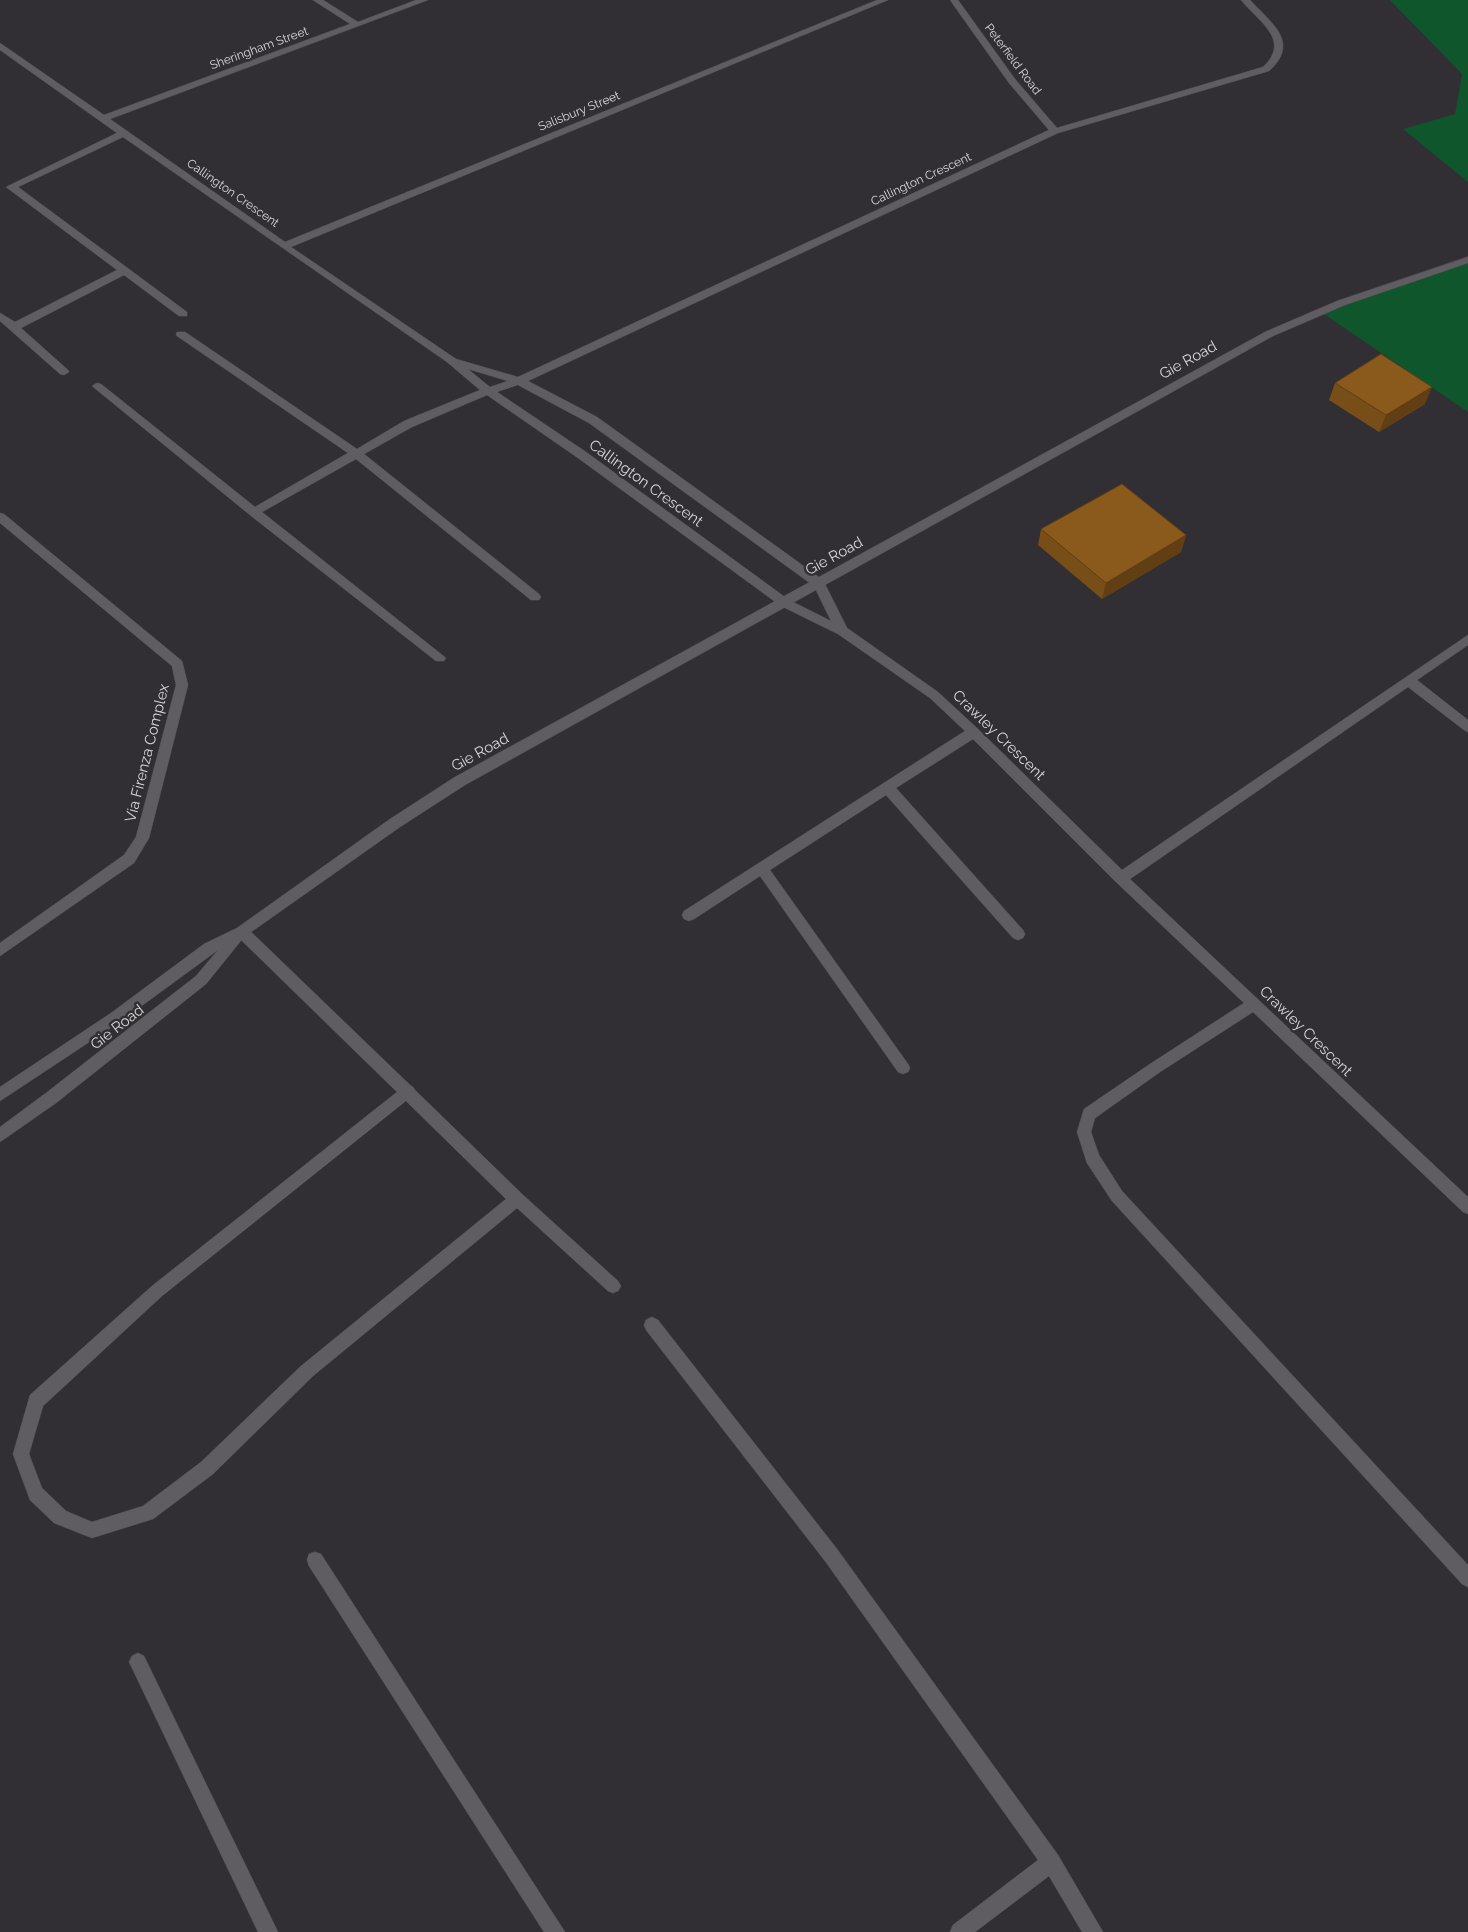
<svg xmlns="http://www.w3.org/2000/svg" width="1468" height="1932" font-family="Raleway,sans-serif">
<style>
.green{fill:#0f562d}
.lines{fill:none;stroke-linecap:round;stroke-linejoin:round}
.minor-casing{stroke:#4e4c50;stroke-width:1}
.tertiary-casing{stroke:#4e4c50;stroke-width:1}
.minor{fill:#605d62;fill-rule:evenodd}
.tertiary{fill:#605d62;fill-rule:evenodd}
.wall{fill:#774d18}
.shaded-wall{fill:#613e14}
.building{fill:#8a591c;stroke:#613e14}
.labels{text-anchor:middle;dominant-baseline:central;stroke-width:5;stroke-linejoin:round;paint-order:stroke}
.far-street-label{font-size:12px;fill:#d8d6d8;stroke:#312f33}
.street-label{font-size:15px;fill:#d8d6d8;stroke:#312f33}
</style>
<rect width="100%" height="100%" fill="#312f33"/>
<!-- green -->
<path class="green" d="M1390,0H1468V182L1403,129L1455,114L1462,74Z
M1468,260V412L1321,312Z"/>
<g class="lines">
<defs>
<path id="minor" d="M313,0H323L358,22L416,0H428L110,119L285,242L877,0H888L291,247L456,359L518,377L1049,130L1009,83L950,0H958L1015,79L1057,128L1263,67C1292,40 1258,21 1241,0H1250C1271,23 1301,42 1269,71L1058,133L528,381L597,417L823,580L847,628L938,692L978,729L1122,870L1468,635V645L1417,680L1468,720V732L1464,730L1408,687L1130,879L1468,1197V1214L1463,1212L1253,1012L1160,1072L1095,1118L1091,1132L1099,1155L1122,1191L1468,1565V1587L1462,1584L1112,1201L1087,1163L1077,1132L1084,1109L1150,1064L1244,1003L1116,882L973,739L896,788L1023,930L1025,934L1023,938L1018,940L1013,938L886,795L770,870L908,1064L910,1068L908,1072L903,1074L898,1072L760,876L694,919L689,921L684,919L682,915L684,911L965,731L930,698L838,634L781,606L578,458L487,395L412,427L364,454L539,594L541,597L539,600H531L356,459L262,512L446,658L444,661H436L250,515L92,386L97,383L101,384L255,507L348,453L177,336L176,334L177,332H185L357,449L404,421L480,390L447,362L123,137L18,187L187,312V316H179L124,275L21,328L68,370L69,372L64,375L60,374L0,321V313L15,322L117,270L6,187L117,133L0,50V43L104,115L350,24ZM468,369L508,381L490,387ZM518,385L589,423L814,586L831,621L789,600L586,452L497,392Z
M0,513L4,514L182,661L188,685L149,838L134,863L0,956V943L124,855L136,837L176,685L172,666L0,523Z
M242,926L247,928L410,1085L413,1087L415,1090L522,1194L618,1281L621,1286L618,1291L613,1293L608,1291L517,1208L313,1376L213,1474L153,1519L92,1538L54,1523L30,1500L13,1454L30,1395L152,1286L397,1092L237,936L235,932L237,928ZM406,1101L506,1199L301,1366L201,1462L143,1506L92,1522L66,1511L42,1488L29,1454L43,1406L162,1296Z
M652,1317L658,1320L837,1549L1058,1855L1103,1932H1082L1049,1876L975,1932H950L953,1925L1038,1860L825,1561L646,1330L644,1325L646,1320Z
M315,1552L321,1554L565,1932H544L309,1566L307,1560L309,1554Z
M138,1653L144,1656L278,1932H258L132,1668L129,1662L132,1656Z"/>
<path id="tertiary" d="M1468,257V263L1345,305L1273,336L465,785L400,827L244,937L206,984L56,1103L0,1142V1127L46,1093L196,976L218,950L121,1021L0,1101V1087L111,1013L204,944L237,928L390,819L455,777L1265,332L1337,301Z"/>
</defs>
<!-- minor casing -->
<use href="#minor" class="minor-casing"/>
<!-- tertiary casing -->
<use href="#tertiary" class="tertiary-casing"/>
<!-- minor -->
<use href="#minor" class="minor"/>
<!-- tertiary -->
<use href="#tertiary" class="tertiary"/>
</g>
<!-- wall -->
<path class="wall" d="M1335,383L1425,404L1379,432L1329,400Z
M1041,529L1186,535L1181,552L1102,599L1038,545Z"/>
<!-- shaded-wall -->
<path class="shaded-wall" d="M1432,387L1425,404L1379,432L1386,415Z
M1186,535L1181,552L1102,599L1106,583Z"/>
<!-- building -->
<path class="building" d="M1381,354L1432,387L1386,415L1335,383Z
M1122,484L1186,535L1106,583L1041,529Z"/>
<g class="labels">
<!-- far-street labels -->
<g class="far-street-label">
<text transform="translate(259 48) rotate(-20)">Sheringham Street</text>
<text transform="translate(1013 59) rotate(53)">Peterfield Road</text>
<text transform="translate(579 111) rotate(-22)">Salisbury Street</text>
<text transform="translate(921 179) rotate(-25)">Callington Crescent</text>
<text transform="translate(233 193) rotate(35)">Callington Crescent</text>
</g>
<!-- street labels -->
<g class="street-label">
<text transform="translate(1188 360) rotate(-29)">Gie Road</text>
<text transform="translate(646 483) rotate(36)">Callington Crescent</text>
<text transform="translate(834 556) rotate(-29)">Gie Road</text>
<text transform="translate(999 735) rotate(44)">Crawley Crescent</text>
<text transform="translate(480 752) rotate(-29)">Gie Road</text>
<text transform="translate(147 753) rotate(-76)">Via Firenza Complex</text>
<text transform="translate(117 1027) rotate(-38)">Gie Road</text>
<text transform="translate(1306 1031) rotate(44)">Crawley Crescent</text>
</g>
</g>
</svg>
